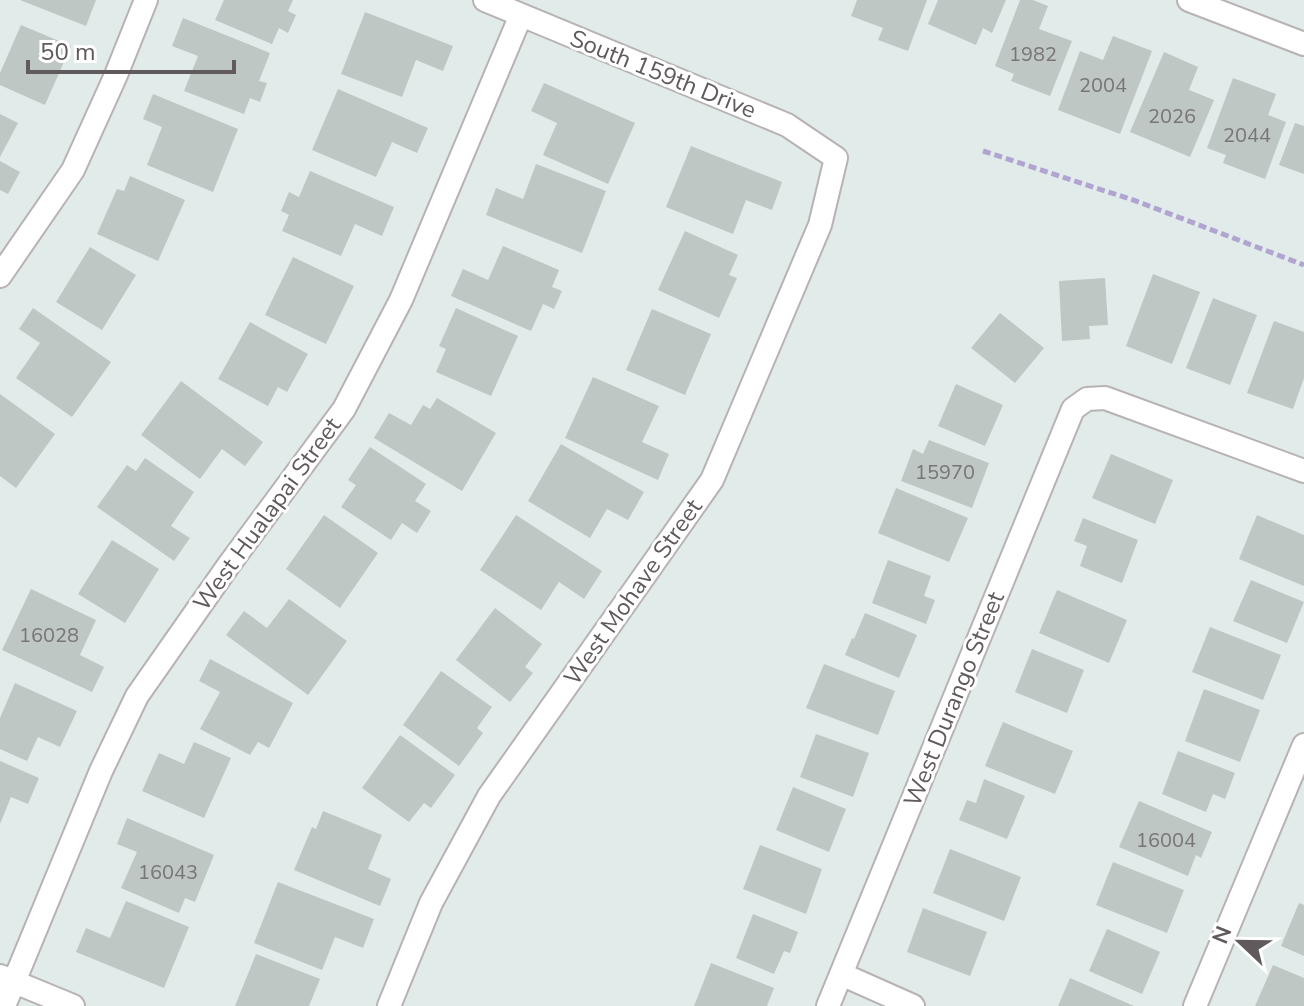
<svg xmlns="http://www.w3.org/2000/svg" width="1304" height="1006" font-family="'Nunito Sans',sans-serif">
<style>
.building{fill:#bec7c4}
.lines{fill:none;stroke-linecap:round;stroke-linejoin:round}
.street-casing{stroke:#b8b2b3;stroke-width:26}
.path{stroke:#b2a4d1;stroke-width:5;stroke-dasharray:8 4;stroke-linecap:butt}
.street{stroke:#fff;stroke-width:22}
.labels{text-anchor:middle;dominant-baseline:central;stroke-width:6;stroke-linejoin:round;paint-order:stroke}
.number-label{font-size:20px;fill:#787576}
.street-label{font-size:24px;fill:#615a5c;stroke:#fff}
</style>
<rect width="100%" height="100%" fill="#e1ebea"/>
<!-- building -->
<path class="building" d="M20,0H96L86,26Z
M224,0H293L288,11L296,15L288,33L279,28L272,44L215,20Z
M857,0H927L908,51L878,40L883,28L851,16Z
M938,0H1006L992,33L983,28L976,45L928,24Z
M1020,0H1033L1048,6L1039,29L1072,41L1050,96L1011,81L1014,74L995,66Z
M365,12L453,46L443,71L416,60L402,97L341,74Z
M183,18L270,53L259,81L267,83L260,102L250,98L244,114L184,91L198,56L172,46Z
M21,25L71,46L45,105L0,85V73Z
M1113,36L1152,51L1120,134L1058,110L1080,51L1103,60Z
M1164,52L1198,67L1189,90L1214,100L1190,157L1130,132Z
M1233,78L1276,94L1268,115L1286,122L1265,179L1223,163L1226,155L1207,148Z
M544,83L635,123L608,184L543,155L557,123L531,111Z
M338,89L428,128L417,153L392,142L376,177L312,150Z
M153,94L238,129L213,192L147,165L162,127L143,119Z
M0,114L18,123L0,157Z
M1295,123L1304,126V174L1279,165Z
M691,146L782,182L772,210L746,200L733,234L666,207Z
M0,161L20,172L8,194L0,190Z
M536,164L606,191L582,253L486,215L496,188L523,199Z
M310,171L394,207L382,236L355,224L341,256L282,231L289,215L281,211L289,192L299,197Z
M130,176L185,200L158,261L97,234L117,189L124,191Z
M685,231L738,255L729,275L737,278L719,318L658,290Z
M503,246L559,270L552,287L562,291L554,309L543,304L531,331L451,296L463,269L488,280Z
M90,247L136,275L102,330L56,302Z
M293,257L354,286L326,344L265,315Z
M1153,274L1200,292L1172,364L1126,346Z
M1105,278L1108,325L1089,326L1090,339L1062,341L1059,281Z
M1213,298L1257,315L1230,385L1186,368Z
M33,308L111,362L72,417L16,378L40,343L19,329Z
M456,308L518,336L491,396L436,372L446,349L439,346Z
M652,309L711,334L685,395L626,370Z
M1000,313L1044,348L1015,383L971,348Z
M1274,321L1304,332V378L1293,409L1247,393Z
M250,322L308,354L287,392L278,387L268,406L218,379Z
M593,377L659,406L642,442L669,454L658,480L565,438Z
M181,381L263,442L245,466L222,449L200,479L141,435Z
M956,384L1003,405L985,446L938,426Z
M0,394L55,434L16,488L0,476Z
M437,398L496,433L462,491L374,438L389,413L411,425L423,405L430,409Z
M929,440L989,463L972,508L901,481L913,449L923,454Z
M561,444L644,492L628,520L607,509L590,538L528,501Z
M370,447L426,484L415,501L431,511L417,533L402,523L391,540L341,507L356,485L348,480Z
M1111,454L1173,480L1155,524L1092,498Z
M145,458L194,492L171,526L190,538L174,561L97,507L127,465L136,471Z
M896,488L968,518L949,562L878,533Z
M324,515L378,553L340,608L286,569Z
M516,515L602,571L584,599L559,582L541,610L480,570Z
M1257,515L1304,535V586L1239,559Z
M1083,518L1138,540L1122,583L1080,566L1087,546L1074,541Z
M112,540L159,569L125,623L78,594Z
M888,560L931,576L924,596L935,600L926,624L872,603Z
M1251,580L1304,602L1287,643L1233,621Z
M31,589L96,620L80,655L104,667L92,692L2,650Z
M1057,590L1127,620L1109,663L1039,633Z
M289,599L347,641L308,695L226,635L244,611L267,628Z
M495,608L542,644L525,667L533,673L510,702L456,660Z
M865,613L917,635L899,678L845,655L852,638L854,639Z
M1210,627L1281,655L1263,700L1192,672Z
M1032,649L1084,670L1067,713L1015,692Z
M210,659L293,703L269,748L258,742L250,755L200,729L220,692L199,681Z
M824,664L895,691L878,735L806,708Z
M441,671L492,707L477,728L483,733L459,766L403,725Z
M15,683L77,711L60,747L38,737L27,761L0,749V718Z
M1204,689L1260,710L1240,762L1185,741Z
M1003,722L1073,751L1055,794L985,766Z
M816,734L869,753L853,797L800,777Z
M400,735L455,775L431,808L424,803L409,822L362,788Z
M194,742L231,758L204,818L142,791L159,753L184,764Z
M1178,751L1235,773L1225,799L1213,794L1206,812L1162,794Z
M0,761L39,778L28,804L11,797L0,824Z
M984,779L1025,796L1007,839L959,820L967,800L976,803Z
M793,787L846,809L829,852L776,830Z
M1139,801L1212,832L1201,858L1196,855L1188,876L1119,847Z
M323,811L382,835L368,869L391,879L380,906L294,870L312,827L316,829Z
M127,818L214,855L195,902L185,898L179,913L121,888L137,852L117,844Z
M760,845L822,869L806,914L743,889Z
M950,849L1021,877L1004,921L933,893Z
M1113,862L1184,890L1167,933L1096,905Z
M278,882L374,919L363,948L335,937L322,970L254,943Z
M126,901L189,927L164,988L76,952L86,928L110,938Z
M1299,903L1304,905V956L1281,946Z
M923,908L987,932L970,976L907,952Z
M753,914L798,932L790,953L784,951L774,974L736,958Z
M1107,929L1160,952L1142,994L1089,971Z
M256,954L320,979L309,1006H235Z
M711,963L774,988L767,1006H694Z
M1273,965L1304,978V1006H1255Z
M1070,978L1134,1006H1058Z"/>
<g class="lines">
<defs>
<path id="street" d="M1189,0L1304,44
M0,276L73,170L116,75L146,0
M841,974L913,1006
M0,976L73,1006
M4,1006L101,771L137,696L228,566L344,409L401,300L521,15
M389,1006L431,903L489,796L712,480L820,225L836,158L787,125L485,0
M828,1006L1073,409L1087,399L1105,398L1304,471
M1195,1006L1304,745"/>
</defs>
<!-- street casing -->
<use href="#street" class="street-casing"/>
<!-- path -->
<path class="path" d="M983,151L1136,201L1304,265"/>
<!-- street -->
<use href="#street" class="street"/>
</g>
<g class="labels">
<!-- number labels -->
<g class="number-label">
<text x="1033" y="54">1982</text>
<text x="1103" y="85">2004</text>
<text x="1172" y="116">2026</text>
<text x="1247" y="135">2044</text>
<text x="945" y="472">15970</text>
<text x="49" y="635">16028</text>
<text x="1166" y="840">16004</text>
<text x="168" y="872">16043</text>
</g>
<!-- street labels -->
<g class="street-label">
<text transform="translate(663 74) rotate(22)">South 159th Drive</text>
<text transform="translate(267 514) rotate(-54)">West Hualapai Street</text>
<text transform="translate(633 592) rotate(-55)">West Mohave Street</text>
<text transform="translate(954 699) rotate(-68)">West Durango Street</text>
</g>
</g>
<!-- north arrow -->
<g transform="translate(1240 942) rotate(292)" stroke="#ffffff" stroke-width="6" paint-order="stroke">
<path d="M0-6L14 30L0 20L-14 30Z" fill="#615a5c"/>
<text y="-12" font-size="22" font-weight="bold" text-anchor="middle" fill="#615a5c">N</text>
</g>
<!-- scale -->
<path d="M28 60v12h206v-12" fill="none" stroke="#615a5c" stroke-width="4"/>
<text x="40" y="60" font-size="24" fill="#615a5c" stroke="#ffffff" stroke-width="6" paint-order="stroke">50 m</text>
</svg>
